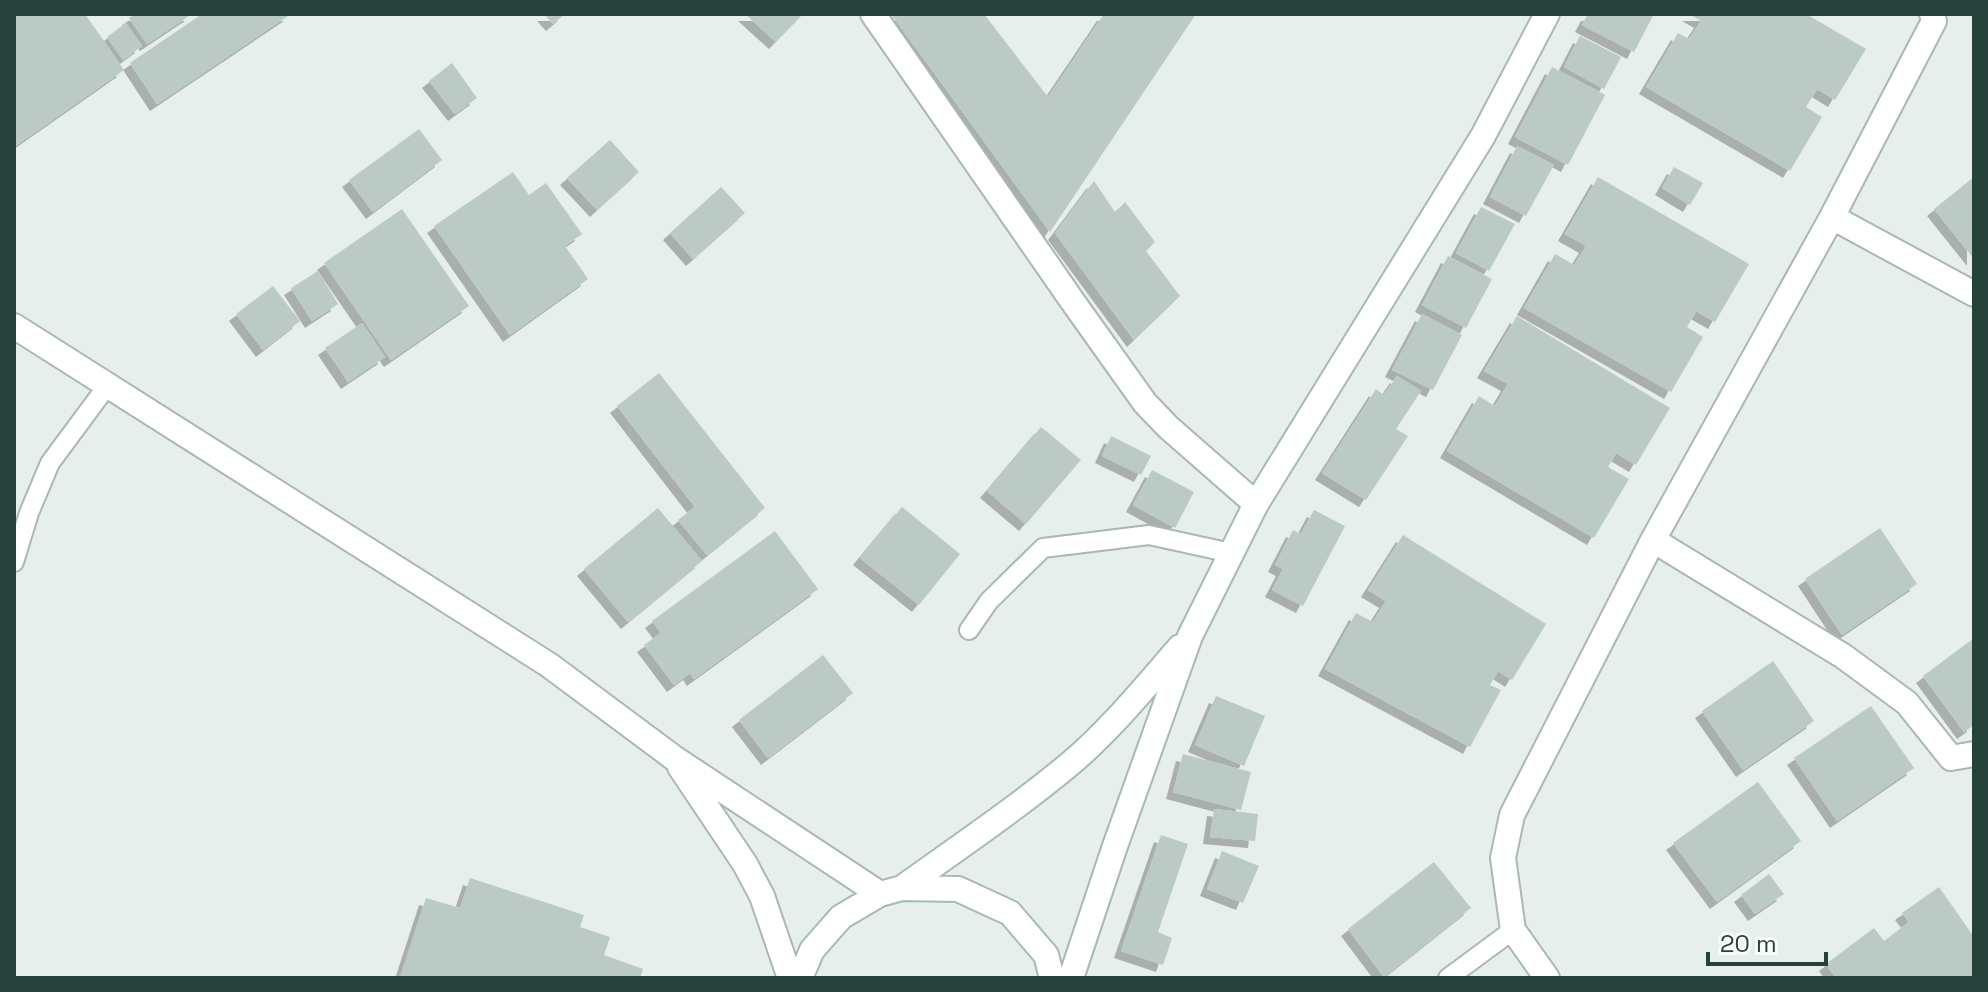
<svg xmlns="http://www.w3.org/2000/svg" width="1988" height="992" font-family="'Space Grotesk',sans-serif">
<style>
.building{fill:#bbcac4;filter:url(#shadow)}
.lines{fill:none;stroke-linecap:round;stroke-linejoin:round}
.service-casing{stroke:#a8b8b2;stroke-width:22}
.minor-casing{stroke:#a8b8b2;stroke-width:28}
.tertiary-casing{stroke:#a8b8b2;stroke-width:28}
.secondary-casing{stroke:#a4bbb3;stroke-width:28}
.service{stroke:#fff;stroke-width:18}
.minor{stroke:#fff;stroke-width:24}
.tertiary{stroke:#fff;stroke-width:24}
.secondary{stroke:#fff;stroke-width:24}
</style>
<defs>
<filter id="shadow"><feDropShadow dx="-7" dy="7" stdDeviation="0" flood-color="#0004"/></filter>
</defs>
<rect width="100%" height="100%" fill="#e6efeb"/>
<!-- building -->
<path class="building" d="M14,14H85L124,70L14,147Z
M135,14H192L147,44L129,18Z
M202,14H291L157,104L130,63Z
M544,14H565L553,24Z
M745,14H803L776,42Z
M891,14H984L1048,97L1104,14H1196L1050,232Z
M1588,14H1654L1634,52L1582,25Z
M1689,14H1806L1866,49L1835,100L1817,89L1806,107L1822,117L1790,171L1646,87L1678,33L1689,39L1701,21Z
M126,23L142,46L123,60L107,37Z
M1580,36L1621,57L1604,89L1564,67Z
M452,63L477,98L455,114L429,81Z
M1552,67L1605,95L1568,165L1515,137Z
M419,129L442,160L373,212L349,180Z
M610,140L639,172L597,210L567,178Z
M1517,146L1554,165L1526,216L1490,197Z
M1674,167L1703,183L1690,205L1662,188Z
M513,172L529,195L546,183L582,234L565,246L588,279L510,335L434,226Z
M1598,177L1749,264L1715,322L1696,311L1687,327L1703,337L1671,392L1524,308L1555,254L1574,265L1586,246L1565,234Z
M1974,177V259L1934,209Z
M1094,181L1115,212L1125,202L1155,242L1146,251L1180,296L1134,340L1055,233Z
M721,187L745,213L693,259L670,233Z
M1481,207L1515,224L1489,271L1456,253Z
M402,209L469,306L391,360L324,263Z
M1448,256L1492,279L1466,328L1422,305Z
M318,271L338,304L312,321L291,288Z
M273,286L300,321L263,350L236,314Z
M1422,314L1462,335L1433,390L1392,370Z
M1517,316L1670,408L1636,465L1616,453L1608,467L1629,479L1594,538L1447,451L1479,396L1495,406L1508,384L1484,371Z
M362,323L385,357L348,382L325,348Z
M659,373L765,508L707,555L678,520L695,507L617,406Z
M1397,376L1421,391L1396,429L1408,436L1366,500L1322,473L1376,389L1384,395Z
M1041,427L1081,460L1026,524L987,491Z
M1111,436L1151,456L1141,475L1102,456Z
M1152,470L1194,492L1175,528L1133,505Z
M902,507L960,554L919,605L860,558Z
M658,508L702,561L628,622L584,569Z
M1314,510L1345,526L1303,606L1272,590L1283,569L1275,565L1293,530L1301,534Z
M1880,528L1917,584L1842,635L1805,579Z
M775,531L818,589L694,679L690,673L674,685L644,645L661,633L652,621Z
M1403,535L1546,624L1512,680L1498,671L1490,685L1501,690L1470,747L1325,669L1356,613L1373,622L1386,601L1368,590Z
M1974,638V725L1964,732L1923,676Z
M823,655L853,693L768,758L739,720Z
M1773,661L1814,721L1743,770L1702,711Z
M1216,696L1265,716L1244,766L1195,745Z
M1871,706L1914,768L1837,821L1794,758Z
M1183,754L1251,772L1241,810L1173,792Z
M1758,782L1801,841L1717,902L1673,843Z
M1214,809L1258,814L1255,841L1210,837Z
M1161,835L1188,844L1158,932L1172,938L1163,965L1121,951Z
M1222,851L1259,866L1243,903L1207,889Z
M1434,862L1471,908L1384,977L1348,929Z
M1769,874L1784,894L1755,914L1741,895Z
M470,878L584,915L580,927L610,937L604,955L643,969L640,978H400L426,898L460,908Z
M1939,887L1974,937V978H1836L1826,964L1874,928L1884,941L1909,922L1902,913Z"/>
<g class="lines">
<defs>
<path id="service" d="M14,562L29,513L50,463L107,386
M969,630L989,601L1043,548L1149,535L1231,553
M1448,978L1513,930"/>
<path id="minor" d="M873,14L1073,302L1145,403L1168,427L1256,504
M1832,217L1974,294
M1653,540L1843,656L1907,703L1951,758L1974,754
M1547,978L1513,930L1503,858L1512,815L1653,540L1832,217L1934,21L1932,14"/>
<path id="tertiary" d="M14,326L549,665L674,758L880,894
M680,767L745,864L762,896L790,978"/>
<path id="secondary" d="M902,888C959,847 1017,808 1071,763C1111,729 1145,687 1180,647
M800,978L812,950L841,917L880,894L902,888L958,889L1010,913L1046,955L1052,978
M1071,978L1114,849L1190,636L1256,504L1483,136L1547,14"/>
</defs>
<!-- service casing -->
<use href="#service" class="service-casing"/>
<!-- minor casing -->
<use href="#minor" class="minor-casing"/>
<!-- tertiary casing -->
<use href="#tertiary" class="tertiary-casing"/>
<!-- secondary casing -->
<use href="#secondary" class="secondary-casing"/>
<!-- service -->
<use href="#service" class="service"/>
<!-- minor -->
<use href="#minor" class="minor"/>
<!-- tertiary -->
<use href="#tertiary" class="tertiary"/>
<!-- secondary -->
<use href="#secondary" class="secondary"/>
</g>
<!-- border -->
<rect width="1988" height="992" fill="none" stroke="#24423a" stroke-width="32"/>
<!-- scale -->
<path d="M1708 952v12h118v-12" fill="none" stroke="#24423a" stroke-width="4"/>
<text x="1720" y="952" font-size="24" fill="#24423a" stroke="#f7fbf9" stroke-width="6" paint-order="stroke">20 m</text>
</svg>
